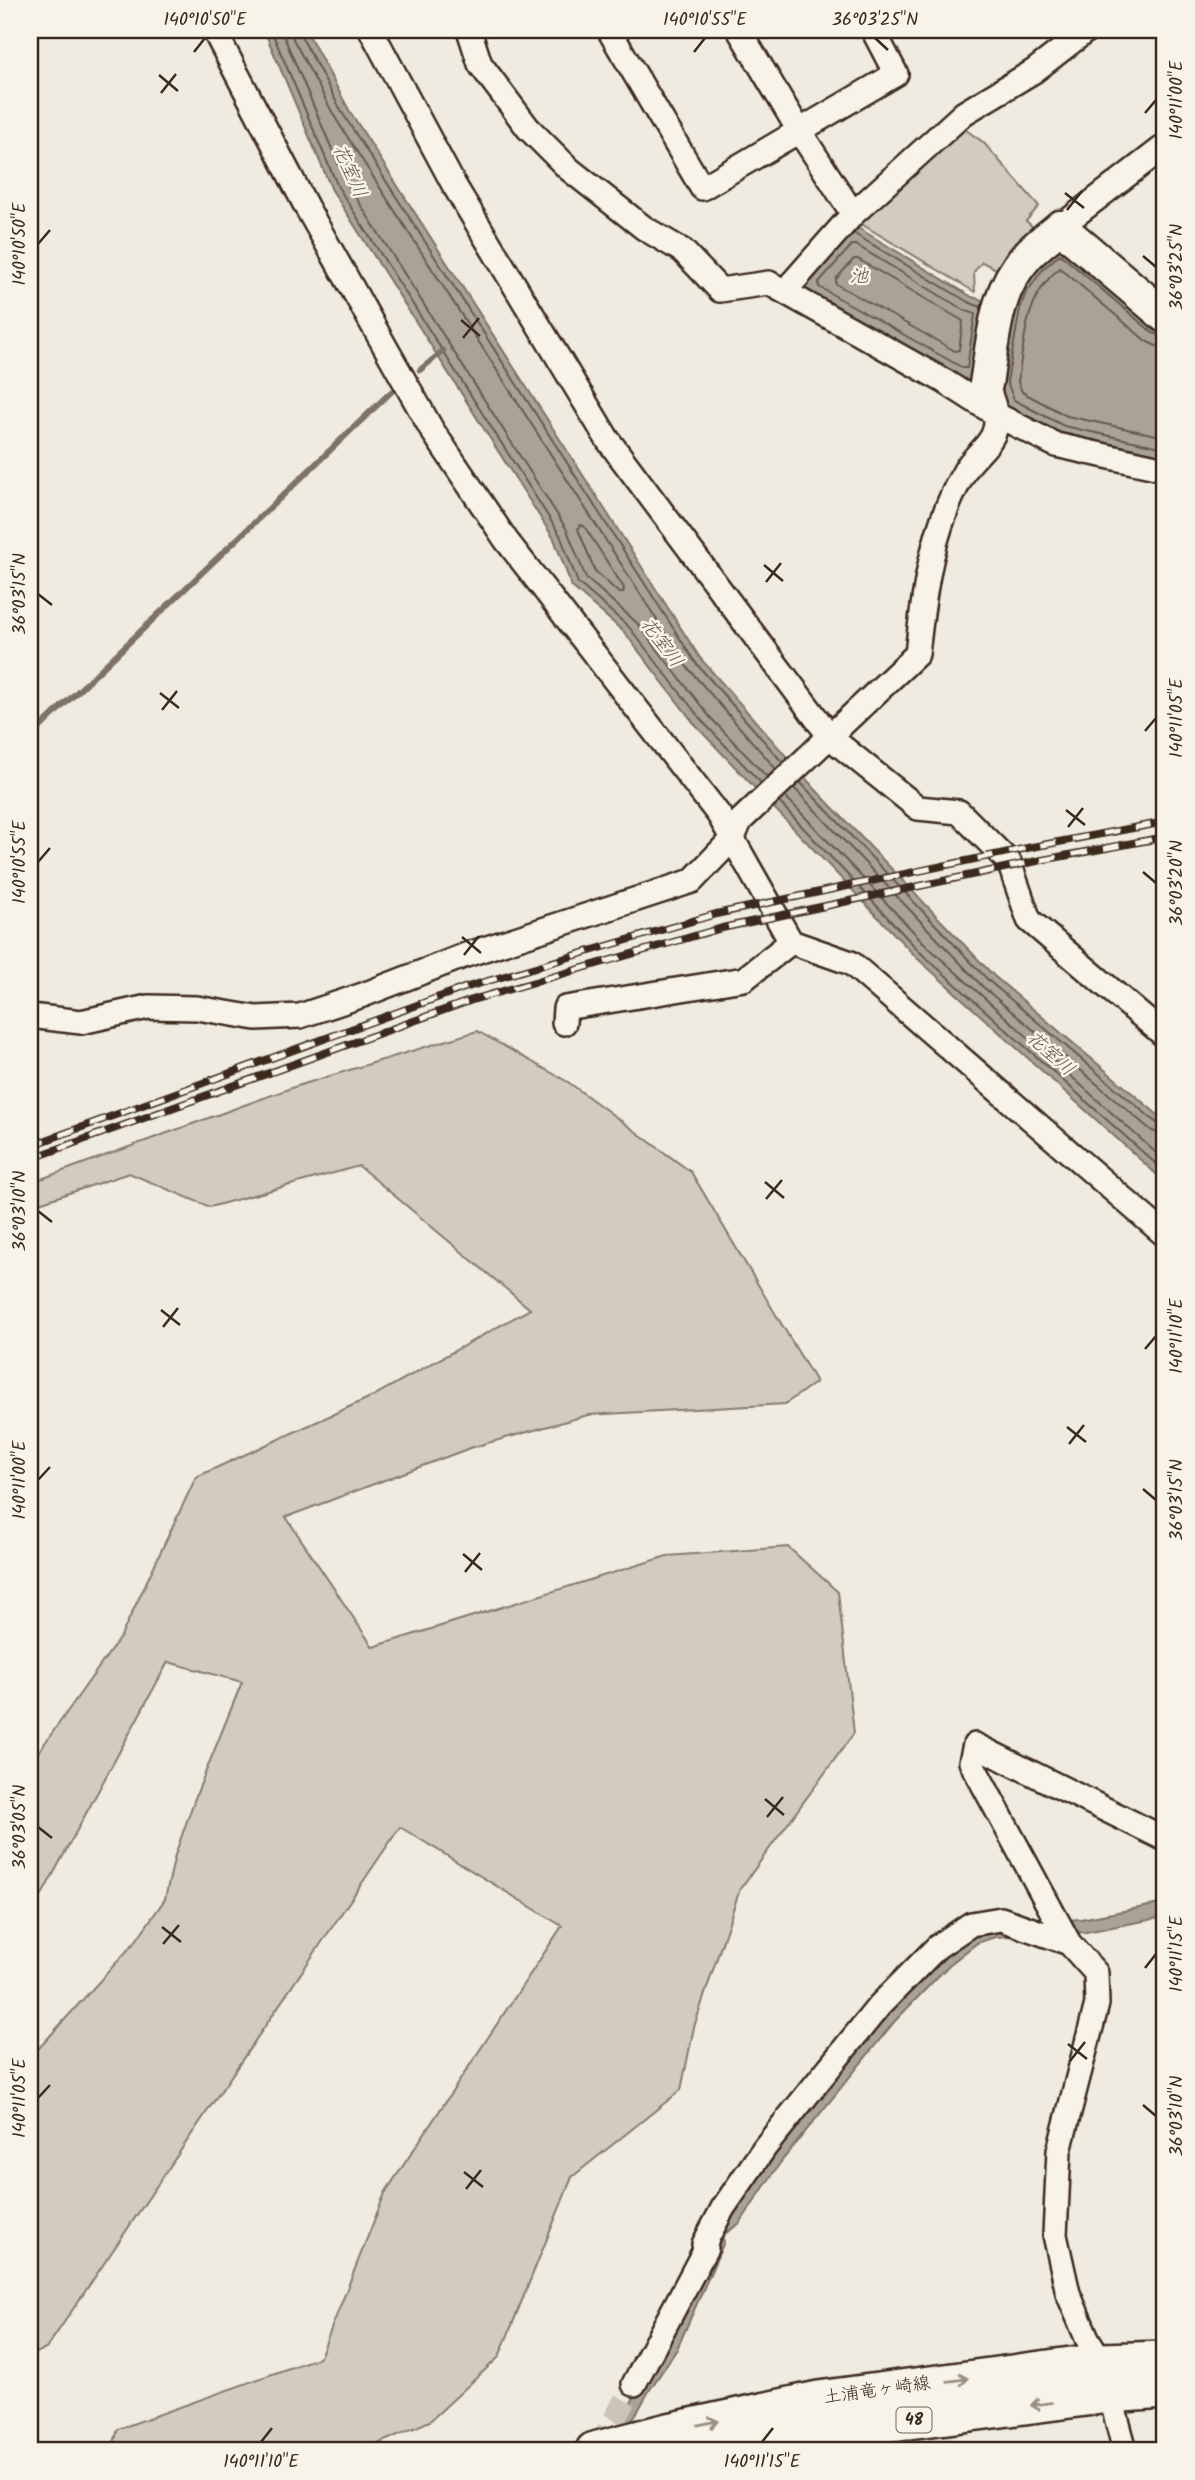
<svg xmlns="http://www.w3.org/2000/svg" width="1195" height="2480" font-family="Kalam,'Klee One',sans-serif">
<style>
.green{fill:#d1cbc0;stroke:#867a6f;stroke-width:2}
.water{fill:#aaa296;stroke:#7e7266;stroke-width:2}
.lines{fill:none;stroke-linecap:round;stroke-linejoin:round}
.shore{stroke:#675a4e;stroke-width:2}
.stream{stroke:#7e7266;stroke-width:6}
.street-tunnel{stroke:#cbc4b9;stroke-width:23;stroke-dasharray:23 11;stroke-linecap:butt}
.street-casing{stroke:#3b2a1e;stroke-width:28}
.secondary-casing{stroke:#3b2a1e;stroke-width:37}
.primary-casing{stroke:#3b2a1e;stroke-width:40}
.street{stroke:#f7f3e8;stroke-width:23}
.secondary{stroke:#f7f3e8;stroke-width:32}
.primary{stroke:#f7f3e8;stroke-width:35}
.rail-casing{stroke:#3b2a1e;stroke-width:8}
.rail{stroke:#f7f3e8;stroke-width:5;stroke-dasharray:16;stroke-linecap:butt}
.oneway{stroke:#998e83}
.ticks{fill:none;stroke:#3b2a1e;stroke-width:2.5}
.labels{text-anchor:middle;dominant-baseline:central;stroke-width:5;stroke-linejoin:round;paint-order:stroke}
.shield{fill:#f7f3e8;stroke:#73665b;stroke-width:2}
.shield-label{font-size:16px;font-weight:bold;fill:#3b2a1e}
.street-label{font-size:18px;fill:#3b2a1e;stroke:#f7f3e8}
.water-label{font-size:19px;font-style:italic;fill:#625448;stroke:#f7f3e8}
.neatline{fill:none;stroke:#3b2a1e;stroke-width:2.5}
.ticks-label{font-size:18px;text-anchor:middle;fill:#3b2a1e}
</style>
<rect width="100%" height="100%" fill="#efebe0"/>
<filter id="ink" filterUnits="userSpaceOnUse"><feTurbulence type="fractalNoise" baseFrequency=".0143" numOctaves="2"/><feDisplacementMap in="SourceGraphic" scale="14" xChannelSelector="R" yChannelSelector="G"/><feConvolveMatrix kernelMatrix="1 2 1 2 8 2 1 2 1" color-interpolation-filters="sRGB"/></filter>
<g filter="url(#ink)">
<!-- green -->
<path class="green" d="M959,125L983,142L1039,206L1026,221L1042,235L1011,276L982,262L974,272L975,292L858,222Z
M477,1031L568,1082L691,1172L816,1382L785,1404L588,1415L470,1448L286,1517L373,1647L667,1556L788,1547L838,1592L854,1733L740,1889L694,2027L681,2090L572,2177L499,2357L430,2421L364,2450H112L118,2429L320,2357L385,2193L562,1926L400,1827L46,2349L30,2355V2058L135,1942L165,1899L175,1855L195,1798L242,1682L168,1662L30,1917V1764L121,1636L196,1477L373,1396L530,1309L359,1166L210,1207L129,1173L30,1206V1183L294,1087Z"/>
<!-- water -->
<path class="water" d="M264,30H306L349,110L700,658L815,789L994,976L1165,1121V1182L917,958L697,727L624,632L572,587L554,539L332,190Z
M855,226L972,297L995,304L989,404L791,290Z
M1061,232L1165,323V464L1058,441L1000,411L991,384L1004,305Z
M1165,1903V1917L1086,1932L995,1937L977,1943L949,1965L894,2022L780,2163L740,2223L722,2236L724,2242L677,2349L649,2391L616,2450H605L664,2343L728,2213L884,2011L941,1953L972,1931L1037,1922L1081,1919Z"/>
<g class="lines">
<!-- shore -->
<path class="shore" d="M271,30L338,187L560,535L578,583L629,627L703,722L761,783
M281,30L346,182L567,530L586,578L636,622L709,716L767,777
M291,30L293,39L336,119L687,667L776,769
M300,30L301,36L343,114L695,662L783,763
M853,233L968,302L981,307
M852,245H856L964,310L975,314L967,368H963L819,287V282Z
M854,259H858L963,321L959,350L955,351L836,284V279Z
M1165,337L1153,333L1060,254L1043,269L1025,295L1020,309L1007,382L1014,400L1064,426L1165,448
M1165,347L1156,346L1146,341L1060,268C1025,295 1024,342 1018,382L1022,392L1067,416L1165,437
M580,525L584,526L624,588L623,593H619L595,571L578,529Z
M800,782L989,981L1158,1124L1165,1126
M794,788L983,987L1152,1131L1165,1135
M785,796L928,947L1165,1161
M779,802L922,954L1165,1172"/>
<!-- stream -->
<path class="stream" d="M420,370L443,351
M30,737L391,392"/>
<!-- street-tunnel -->
<path class="street-tunnel" d="M598,2450L634,2384"/>
<defs>
<path id="street" d="M214,30L307,208L432,430L506,540L719,815L791,942
M371,30L454,185L608,440L831,738L918,808L959,812L1009,862L1029,920L1165,1036
M469,30L480,64L528,128L569,169L644,228L683,251L720,290L769,283L944,381L997,415L1056,445L1165,469
M609,30L702,188L896,74L873,30
M739,30L800,132L853,214L785,291
M853,214L964,113L1034,71L1087,30
M1060,227L1165,146
M30,1016L81,1022L148,1007L197,1008L256,1018L300,1016L363,995L466,955L692,881L733,838L740,821L917,654C924,590 932,526 966,469C973,457 987,448 993,435C1001,418 992,400 986,384
M564,1023L565,1008L744,979L791,942L851,963L1165,1235
M634,2384L706,2248L704,2244L723,2208L765,2147L879,2006L937,1947L971,1924L1001,1919L1069,1943
M1125,2450L1101,2361L1087,2338L1068,2293L1055,2235L1059,2151L1097,2004L1096,1973L1069,1943L971,1762L975,1745L1165,1839"/>
<path id="secondary" d="M986,384C994,337 994,292 1027,256C1037,245 1050,236 1060,227L1165,316"/>
<path id="primary" d="M594,2450L668,2431L818,2399L1101,2361L1165,2359
M719,2450L823,2432L1109,2395L1165,2391"/>
</defs>
<!-- street casing -->
<use href="#street" class="street-casing"/>
<!-- secondary casing -->
<use href="#secondary" class="secondary-casing"/>
<!-- primary casing -->
<use href="#primary" class="primary-casing"/>
<!-- street -->
<use href="#street" class="street"/>
<!-- secondary -->
<use href="#secondary" class="secondary"/>
<!-- primary -->
<use href="#primary" class="primary"/>
<defs>
<path id="rail" d="M30,1146L464,988L716,914L1032,847L1165,822
M30,1159L472,1000L722,928L1037,861L1165,837"/>
</defs>
<!-- rail casing -->
<use href="#rail" class="rail-casing"/>
<!-- rail -->
<use href="#rail" class="rail"/>
</g>
<!-- one-way arrows -->
<defs><path id="oneway-shaft" d="M-6 0H5M1.5-3L5.5 0L1.5 3" fill="none" stroke-width="1.6" stroke-linecap="round" stroke-linejoin="round" transform="scale(1.75)"/></defs>
<g class="oneway">
<use href="#oneway-shaft" transform="translate(958 2380) rotate(-8)"/>
<use href="#oneway-shaft" transform="translate(1041 2404) rotate(173)"/>
<use href="#oneway-shaft" transform="translate(708 2423) rotate(-12)"/>
</g>
</g>
<!-- ticks -->
<path class="ticks" d="M875,38L888,50M194,52L205,38M694,52L705,38M159,75L178,91M161,93L176,74M1145,113L1156,100M1065,193L1084,208M1067,210L1082,191M38,244L50,230M1143,256L1156,267M461,320L480,336M463,338L479,318M764,565L783,581M766,582L781,563M38,594L52,605M160,693L179,708M162,710L177,691M1145,731L1156,718M1066,810L1085,825M1068,827L1083,808M38,862L50,848M1143,872L1156,883M462,937L481,953M464,955L479,936M765,1182L784,1198M766,1199L782,1180M38,1211L52,1222M161,1310L180,1325M163,1327L178,1308M1145,1349L1156,1336M1067,1427L1086,1442M1069,1444L1084,1425M38,1480L50,1467M1143,1489L1156,1500M463,1554L482,1570M465,1572L480,1553M765,1799L784,1815M767,1817L783,1797M38,1827L52,1838M162,1927L181,1942M163,1944L179,1925M1145,1968L1156,1954M1068,2044L1087,2059M1070,2061L1085,2042M38,2098L50,2085M1143,2105L1156,2116M464,2172L483,2187M466,2189L481,2170M261,2442L272,2428M762,2442L773,2428"/>
<g class="labels">
<!-- shield labels -->
<rect class="shield" x="896.5" y="2407.5" width="35" height="25" rx="5"/>
<g class="shield-label">
<text x="914" y="2420">48</text>
</g>
<!-- street labels -->
<g class="street-label">
<text transform="translate(877 2391) rotate(-8)">土浦竜ヶ崎線</text>
</g>
<!-- water labels -->
<g class="water-label">
<text transform="translate(349 171) rotate(66)">花室川</text>
<text x="859" y="277">池</text>
<text transform="translate(661 643) rotate(53)">花室川</text>
<text transform="translate(1050 1054) rotate(42)">花室川</text>
</g>
</g>
<!-- margin -->
<rect width="1195" height="2480" fill="none" stroke="#f7f3e8" stroke-width="77"/>
<rect x="38" y="38" width="1118" height="2404" class="neatline"/>
<g class="ticks-label">
<text x="205" y="25">140°10'50"E</text>
<text x="705" y="25">140°10'55"E</text>
<text x="875" y="25">36°03'25"N</text>
<text transform="translate(1176 100) rotate(-90)" y="6">140°11'00"E</text>
<text transform="translate(19 244) rotate(-90)" y="6">140°10'50"E</text>
<text transform="translate(1176 267) rotate(-90)" y="6">36°03'25"N</text>
<text transform="translate(19 594) rotate(-90)" y="6">36°03'15"N</text>
<text transform="translate(1176 718) rotate(-90)" y="6">140°11'05"E</text>
<text transform="translate(19 862) rotate(-90)" y="6">140°10'55"E</text>
<text transform="translate(1176 883) rotate(-90)" y="6">36°03'20"N</text>
<text transform="translate(19 1211) rotate(-90)" y="6">36°03'10"N</text>
<text transform="translate(1176 1336) rotate(-90)" y="6">140°11'10"E</text>
<text transform="translate(19 1480) rotate(-90)" y="6">140°11'00"E</text>
<text transform="translate(1176 1500) rotate(-90)" y="6">36°03'15"N</text>
<text transform="translate(19 1827) rotate(-90)" y="6">36°03'05"N</text>
<text transform="translate(1176 1954) rotate(-90)" y="6">140°11'15"E</text>
<text transform="translate(19 2098) rotate(-90)" y="6">140°11'05"E</text>
<text transform="translate(1176 2116) rotate(-90)" y="6">36°03'10"N</text>
<text x="261" y="2467">140°11'10"E</text>
<text x="762" y="2467">140°11'15"E</text>
</g>
</svg>
